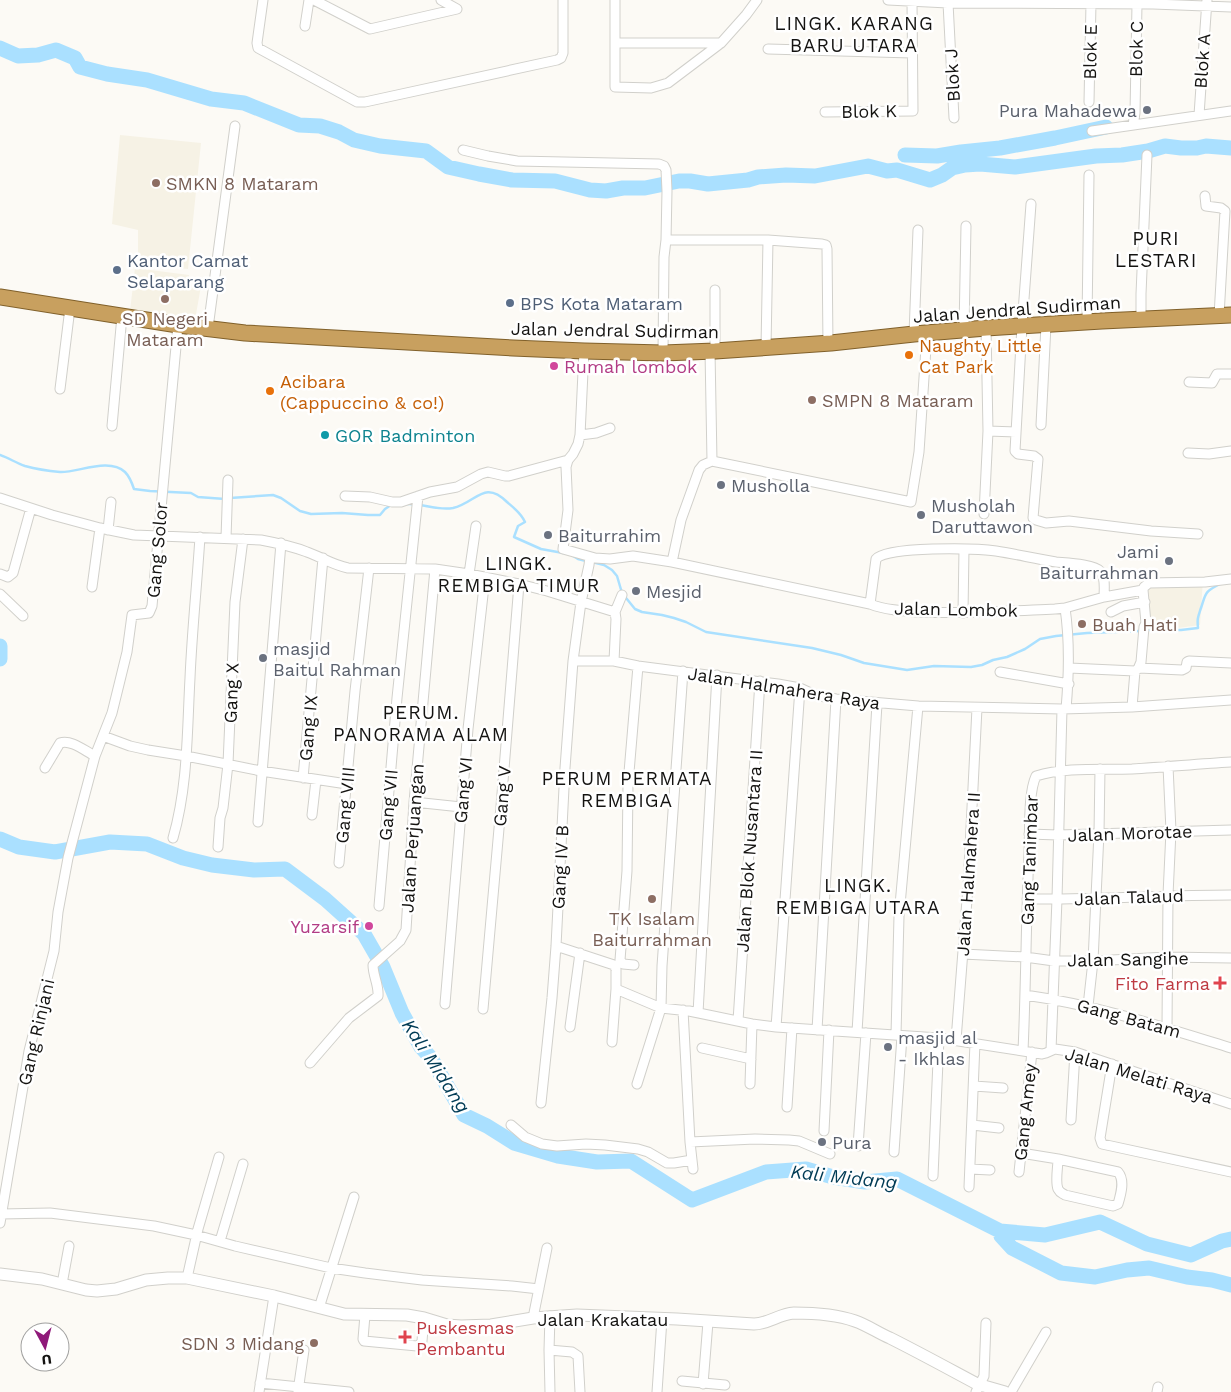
<svg xmlns="http://www.w3.org/2000/svg" width="1231" height="1392" font-family="'Work Sans',sans-serif">
<style>
.built{fill:#f6f2e5}
.lines{fill:none;stroke-linecap:round;stroke-linejoin:round}
.stream{stroke:#aae0ff;stroke-width:2.5}
.river{stroke:#aae0ff;stroke-width:15}
.minor-casing{stroke:#d1d0cb;stroke-width:11}
.tertiary-casing{stroke:#d1d0cb;stroke-width:13}
.trunk-casing{stroke:#80602a;stroke-width:17}
.minor{stroke:#fff;stroke-width:9}
.tertiary{stroke:#fff;stroke-width:11}
.trunk{stroke:#c8a05f;stroke-width:15}
.worship-dot{fill:#6b7280;stroke:#fff;stroke-width:2}
.education-dot{fill:#8d6e63;stroke:#fff;stroke-width:2}
.service-dot{fill:#5c6f8a;stroke:#fff;stroke-width:2}
.food-dot{fill:#e8710a;stroke:#fff;stroke-width:2}
.hotel-dot{fill:#d1479c;stroke:#fff;stroke-width:2}
.culture-dot{fill:#0f9aa8;stroke:#fff;stroke-width:2}
.health-dot{fill:#e0444e;stroke:#fff;stroke-width:2}
.labels{text-anchor:middle;dominant-baseline:central;stroke-width:5;stroke-linejoin:round;paint-order:stroke}
.street-label{font-size:18px;fill:#141311;stroke:#fff}
.worship-label{font-size:18px;fill:#5b616d;stroke:#fff;text-anchor:start}
.education-label{font-size:18px;fill:#785e54;stroke:#fff;text-anchor:start}
.service-label{font-size:18px;fill:#4e5e75;stroke:#fff;text-anchor:start}
.food-label{font-size:18px;fill:#c56008;stroke:#fff;text-anchor:start}
.hotel-label{font-size:18px;fill:#b23c85;stroke:#fff;text-anchor:start}
.culture-label{font-size:18px;fill:#0d838f;stroke:#fff;text-anchor:start}
.health-label{font-size:18px;fill:#be3a42;stroke:#fff;text-anchor:end}
.neighbourhood-label{font-size:19px;letter-spacing:1px;fill:#141311;stroke:#fff}
.water-label{font-size:19px;font-style:italic;fill:#003b55;stroke:#fff}
</style>
<rect width="100%" height="100%" fill="#fcfaf5"/>
<!-- built -->
<path class="built" d="M120,135L201,143L188,269L138,264V230L112,224Z
M135,268L189,275V284L201,286L195,320L130,311Z
M1152,579H1203L1200,625L1148,632L1145,592Z"/>
<g class="lines">
<!-- stream -->
<path class="stream" d="M0,455C9,458 16,463 25,466C36,469 49,471 60,472C77,473 109,457 125,472C129,476 132,483 134,489L150,491L191,493L198,497L225,499
M230,498L273,495L281,498L300,511L311,514L342,513L368,515H380L385,509L391,505
M407,504C422,503 437,511 453,508C476,503 484,479 507,502C514,508 521,513 525,522L518,526L514,537L541,549L563,553
M573,556L578,559L586,561
M592,562L604,565L612,570L617,576L622,593L635,609L642,612L662,615L674,618L686,622L706,632L812,648L841,655L864,663L907,670L934,666L971,667L982,665L993,660L1007,657L1025,649L1040,639L1056,636L1087,633L1141,631
M1146,630H1181L1198,628C1197,618 1198,617 1201,608C1206,593 1204,592 1220,584"/>
<!-- river -->
<path class="river" d="M0,48L18,56L38,55L56,50L75,58L80,67L107,74L147,80L211,99L244,103L299,125L320,126L339,132L354,140L380,146L426,151L448,167L479,174L512,180L555,181L590,190L606,191L623,188H645L679,181H690L708,184L748,180L758,177L786,175L815,176L868,166L887,171L897,170L930,180L942,175L952,168L965,165L980,164L1015,167L1096,156L1122,155L1148,151L1165,146L1181,148H1197L1206,146L1231,148
M905,155L937,156L961,152L1000,148L1055,138L1106,127
M0,646V659
M0,839L19,847L55,852L110,842L147,844L183,858L212,865L254,870L285,869L325,899L364,934L383,967L402,1013L421,1047L431,1058L464,1115L487,1126L514,1143L558,1156L597,1162L631,1161L692,1200L766,1172L806,1169L833,1177L865,1182L897,1179L1000,1231L1045,1235L1100,1222L1147,1244L1191,1255L1222,1241L1231,1239
M1000,1231L1001,1236L1012,1248L1061,1273L1095,1277L1127,1270L1149,1268L1187,1277L1212,1280L1231,1285"/>
<defs>
<path id="minor" d="M263,0L257,43L258,48L357,102H365L557,60L561,58L563,53V0
M314,0L370,29L457,9L441,0
M615,0V87L651,88L668,83L721,43L746,15L757,0
M888,0L948,3L1153,4L1231,7
M948,3L954,118
M305,26L309,0
M615,43H721
M768,49L912,53
M1089,102L1091,3
M825,112L913,111L912,1
M1199,115L1207,0
M1133,125L1135,113L1137,4
M1092,131L1231,111
M463,150L488,156L517,161L659,164L664,166L666,170L667,191L666,240L664,257L663,353
M1205,196L1206,206L1221,208L1225,211L1219,316
M1031,204L1022,326L1015,451L1018,454L1034,456L1038,459L1033,518L1036,520L1046,523L1069,521L1151,531L1198,534
M666,240H768L766,348
M768,240L822,244L826,245L827,249L828,344
M1141,319V294L1147,155
M1087,322L1089,175
M208,328L235,126
M964,330L966,226
M914,334L918,230
M584,351L580,435L578,444L573,454L568,460L566,467L568,510L563,549L595,558L610,559L633,556L672,562L870,604C885,610 903,611 919,612C964,614 1010,611 1055,609L1065,608L1104,597L1143,590L1144,587L1149,583L1205,582L1231,579
M710,351L712,461
M715,351V290
M1189,382L1212,383L1217,374H1231
M60,389L70,308
M1041,425L1046,325
M112,426L122,316
M988,431L1016,432
M580,435L596,433L610,428
M1188,453L1209,454L1231,451
M712,461L911,502L919,452L927,333
M345,496L370,497L392,502H401L430,492L457,487L481,474L488,472L505,476H509L568,460
M0,498L52,515L100,528L134,535L261,540C277,543 292,546 307,552C321,557 333,565 348,568L435,569L469,574L519,584L547,591L615,612L616,619L614,661L638,666L778,684L800,688L815,695L836,699L918,706L1062,709L1132,707L1231,700
M984,514L988,431L986,328
M108,530L111,502
M226,538L228,480
M672,562L681,520L699,470L703,465L712,461
M0,574L8,577L13,573L31,508
M469,574L476,526
M92,587L100,528
M0,594L23,616
M870,604L876,559C886,546 977,548 996,551C1016,554 1036,559 1056,562C1066,563 1094,564 1100,571C1106,577 1104,590 1104,597
M1065,608C1070,642 1069,675 1066,709
M615,612L622,595
M1111,612L1123,606L1145,602
M963,613L964,549
M573,661H614
M1069,668L1135,671L1132,707
M1139,668L1182,670L1186,668L1187,662L1189,661L1231,663
M1135,671L1138,669L1141,662L1144,627L1146,623L1143,590
M1000,672L1069,684
M103,736L130,746L148,750L186,756L261,771L347,784
M45,768L60,743C71,739 85,751 95,756
M303,778L323,558
M414,802L461,807
M312,815L316,780
M258,822L281,543
M1029,834L1058,835L1231,830
M173,838C188,786 187,732 190,678C192,631 197,584 200,537
M218,847L220,818L223,808L228,764L235,602L243,539
M339,863L355,691L369,568
M1027,899C1095,900 1163,895 1231,895
M379,906L397,698L418,496
M556,946L614,965L616,969V989L661,1008L689,1011L752,1024L776,1027L939,1038L1042,1054L1046,1053L1055,1049L1075,1052L1231,1104
M963,954L1025,957L1054,961H1093L1167,957L1231,958
M634,965L623,964L620,960L627,871L628,784L638,666
M1025,995C1096,1005 1163,1027 1231,1048
M445,1004L468,729L485,577
M1088,1006L1093,961L1099,833L1100,769
M483,1009L501,806L519,584
M683,1010L690,1142L755,1139L789,1140L799,1141L830,1154
M698,1013L717,675
M738,1021L760,681
M570,1027L580,953
M776,1027L800,688
M1167,1028L1168,895L1171,831L1168,766
M817,1030L836,699
M857,1032L877,704
M896,1035L899,916L918,706
M956,1040L968,887L977,708
M612,1042L616,989
M702,1048L751,1059
M1051,1050L1057,899L1062,709
M1023,1051C1026,984 1026,918 1029,852C1030,831 1028,793 1036,776C1066,767 1101,770 1132,769C1165,767 1198,764 1231,762
M310,1063L349,1018L378,996C379,985 373,976 373,965L400,941L406,930L414,802L435,569
M1112,1064L1100,1138L1102,1144L1231,1172
M637,1084L661,1008L662,966L683,671
M750,1084L752,1024
M974,1086L1003,1088
M541,1103L552,998L556,946L565,768L573,661L581,602L589,565L590,557
M787,1107L792,1028
M1071,1120L1075,1052
M511,1125L525,1137L542,1144L557,1146L586,1144L605,1145L638,1149L648,1152L667,1163H674L692,1160
M972,1125L999,1128
M824,1131L829,1030
M690,1142L693,1169
M858,1146L866,1033
M894,1152L902,1036
M1021,1153L1058,1159L1118,1172C1125,1180 1121,1194 1118,1204L1113,1206L1065,1195C1062,1193 1060,1193 1058,1189C1055,1182 1058,1167 1058,1159
M970,1169L990,1170
M1019,1172L1032,1052
M933,1176L939,1038
M969,1187L975,1043
M1,1214L50,1213L154,1226L196,1235L235,1246L331,1268L365,1273L422,1280L512,1286L539,1289
M0,1223L29,1051L54,951L58,912L68,858L95,756L112,713L127,652L132,615L149,613L152,606L178,325
M220,1241L243,1164
M187,1278L198,1229L219,1157
M62,1284L69,1246
M319,1308L354,1197
M365,1315L363,1339L364,1341L417,1346L420,1345L422,1341L424,1318
M550,1316L549,1350L550,1392
M533,1318L547,1248
M549,1350L572,1352L578,1356L580,1392
M682,1381L725,1385
M260,1383L349,1392
M703,1384L708,1322
M298,1391L304,1350
M259,1392L274,1296
M657,1392L662,1319
M976,1392L984,1376L986,1323
M1011,1392L1046,1332
M1157,1392L1158,1387"/>
<path id="tertiary" d="M0,1274L42,1279L86,1290L97,1291L116,1289L146,1280L168,1278H187L274,1296L344,1314L407,1315L424,1318L447,1325L461,1326L491,1325L533,1318L577,1315L677,1319L754,1324C768,1324 779,1314 794,1313C812,1313 838,1315 855,1321C867,1325 878,1333 890,1338C920,1353 949,1369 979,1385L984,1386L1005,1392"/>
<path id="trunk" d="M0,297L178,325L245,333L513,348L584,351L663,353L715,351L831,343L914,334L986,328L1102,321L1231,315"/>
</defs>
<!-- minor casing -->
<use href="#minor" class="minor-casing"/>
<!-- tertiary casing -->
<use href="#tertiary" class="tertiary-casing"/>
<!-- trunk casing -->
<use href="#trunk" class="trunk-casing"/>
<!-- minor -->
<use href="#minor" class="minor"/>
<!-- tertiary -->
<use href="#tertiary" class="tertiary"/>
<!-- trunk -->
<use href="#trunk" class="trunk"/>
</g>
<!-- markers -->
<g class="worship-dot">
<circle cx="1147" cy="110" r="5"/>
<circle cx="721" cy="485" r="5"/>
<circle cx="921" cy="515" r="5"/>
<circle cx="548" cy="535" r="5"/>
<circle cx="1169" cy="561" r="5"/>
<circle cx="636" cy="591" r="5"/>
<circle cx="263" cy="658" r="5"/>
<circle cx="888" cy="1047" r="5"/>
<circle cx="822" cy="1142" r="5"/>
</g>
<g class="education-dot">
<circle cx="156" cy="183" r="5"/>
<circle cx="165" cy="299" r="5"/>
<circle cx="812" cy="400" r="5"/>
<circle cx="1082" cy="624" r="5"/>
<circle cx="652" cy="899" r="5"/>
<circle cx="314" cy="1343" r="5"/>
</g>
<g class="service-dot">
<circle cx="117" cy="270" r="5"/>
<circle cx="510" cy="303" r="5"/>
</g>
<g class="food-dot">
<circle cx="909" cy="355" r="5"/>
<circle cx="270" cy="391" r="5"/>
</g>
<g class="hotel-dot">
<circle cx="554" cy="366" r="5"/>
<circle cx="369" cy="926" r="5"/>
</g>
<circle class="culture-dot" cx="325" cy="435" r="5"/>
<g class="health-dot">
<path d="M1217.5 975.5h5v5h5v5h-5v5h-5v-5h-5v-5h5z"/>
<path d="M402.5 1329.5h5v5h5v5h-5v5h-5v-5h-5v-5h5z"/>
</g>
<g class="labels">
<!-- street labels -->
<g class="street-label">
<text transform="translate(1136 49) rotate(-89)">Blok C</text>
<text transform="translate(1090 52) rotate(-89)">Blok E</text>
<text transform="translate(1202 61) rotate(-86)">Blok A</text>
<text transform="translate(952 75) rotate(-93)">Blok J</text>
<text transform="translate(869 111) rotate(-1)">Blok K</text>
<text transform="translate(1017 309) rotate(-4)">Jalan Jendral Sudirman</text>
<text transform="translate(615 330) rotate(1)">Jalan Jendral Sudirman</text>
<text transform="translate(157 550) rotate(-85)">Gang Solor</text>
<text transform="translate(956 609) rotate(1)">Jalan Lombok</text>
<text transform="translate(784 688) rotate(9)">Jalan Halmahera Raya</text>
<text transform="translate(231 693) rotate(-88)">Gang X</text>
<text transform="translate(308 728) rotate(-85)">Gang IX</text>
<text transform="translate(463 790) rotate(-85)">Gang VI</text>
<text transform="translate(502 796) rotate(-85)">Gang V</text>
<text transform="translate(345 805) rotate(-85)">Gang VIII</text>
<text transform="translate(388 805) rotate(-85)">Gang VII</text>
<text transform="translate(1130 833) rotate(-2)">Jalan Morotae</text>
<text transform="translate(412 838) rotate(-86)">Jalan Perjuangan</text>
<text transform="translate(749 851) rotate(-86)">Jalan Blok Nusantara II</text>
<text transform="translate(1029 860) rotate(-88)">Gang Tanimbar</text>
<text transform="translate(560 867) rotate(-87)">Gang IV B</text>
<text transform="translate(968 874) rotate(-86)">Jalan Halmahera II</text>
<text transform="translate(1129 897) rotate(-2)">Jalan Talaud</text>
<text transform="translate(1128 959) rotate(-1)">Jalan Sangihe</text>
<text transform="translate(1129 1018) rotate(15)">Gang Batam</text>
<text transform="translate(36 1032) rotate(-77)">Gang Rinjani</text>
<text transform="translate(1139 1075) rotate(17)">Jalan Melati Raya</text>
<text transform="translate(1025 1112) rotate(-84)">Gang Amey</text>
<text x="603" y="1319">Jalan Krakatau</text>
</g>
<!-- worship labels -->
<g class="worship-label">
<text x="1137" y="110" text-anchor="end">Pura Mahadewa</text>
<text x="731" y="485">Musholla</text>
<text x="931" y="505">Musholah<tspan x="931" dy="21">Daruttawon</tspan></text>
<text x="558" y="535">Baiturrahim</text>
<text x="1159" y="551" text-anchor="end">Jami<tspan x="1159" dy="21">Baiturrahman</tspan></text>
<text x="646" y="591">Mesjid</text>
<text x="273" y="648">masjid<tspan x="273" dy="21">Baitul Rahman</tspan></text>
<text x="898" y="1037">masjid al<tspan x="898" dy="21">- Ikhlas</tspan></text>
<text x="832" y="1142">Pura</text>
</g>
<!-- education labels -->
<g class="education-label">
<text x="166" y="183">SMKN 8 Mataram</text>
<text x="165" y="318" text-anchor="middle">SD Negeri<tspan x="165" dy="21">Mataram</tspan></text>
<text x="822" y="400">SMPN 8 Mataram</text>
<text x="1092" y="624">Buah Hati</text>
<text x="652" y="918" text-anchor="middle">TK Isalam<tspan x="652" dy="21">Baiturrahman</tspan></text>
<text x="304" y="1343" text-anchor="end">SDN 3 Midang</text>
</g>
<!-- service labels -->
<g class="service-label">
<text x="127" y="260">Kantor Camat<tspan x="127" dy="21">Selaparang</tspan></text>
<text x="520" y="303">BPS Kota Mataram</text>
</g>
<!-- food labels -->
<g class="food-label">
<text x="919" y="345">Naughty Little<tspan x="919" dy="21">Cat Park</tspan></text>
<text x="280" y="381">Acibara<tspan x="280" dy="21">(Cappuccino &amp; co!)</tspan></text>
</g>
<!-- hotel labels -->
<g class="hotel-label">
<text x="564" y="366">Rumah lombok</text>
<text x="359" y="926" text-anchor="end">Yuzarsif</text>
</g>
<!-- culture labels -->
<g class="culture-label">
<text x="335" y="435">GOR Badminton</text>
</g>
<!-- health labels -->
<g class="health-label">
<text x="1210" y="983">Fito Farma</text>
<text x="416" y="1327" text-anchor="start">Puskesmas<tspan x="416" dy="21">Pembantu</tspan></text>
</g>
<!-- neighbourhood labels -->
<g class="neighbourhood-label">
<text x="854" y="23">LINGK. KARANG<tspan x="854" dy="22">BARU UTARA</tspan></text>
<text x="1156" y="238">PURI<tspan x="1156" dy="22">LESTARI</tspan></text>
<text x="519" y="563">LINGK.<tspan x="519" dy="22">REMBIGA TIMUR</tspan></text>
<text x="421" y="712">PERUM.<tspan x="421" dy="22">PANORAMA ALAM</tspan></text>
<text x="627" y="778">PERUM PERMATA<tspan x="627" dy="22">REMBIGA</tspan></text>
<text x="858" y="885">LINGK.<tspan x="858" dy="22">REMBIGA UTARA</tspan></text>
</g>
<!-- water labels -->
<g class="water-label">
<text transform="translate(436 1066) rotate(57)">Kali Midang</text>
<text transform="translate(844 1177) rotate(6)">Kali Midang</text>
</g>
</g>
<!-- north arrow -->
<g transform="translate(45 1347) rotate(173)"><circle r="24" fill="#ffffff" stroke="#a1a1a0"/>
<path d="M0-4L9 19L0 12L-9 19Z" fill="#8f1979"/>
<text y="-8" font-size="14" font-weight="bold" text-anchor="middle" fill="#141311">U</text>
</g>
</svg>
